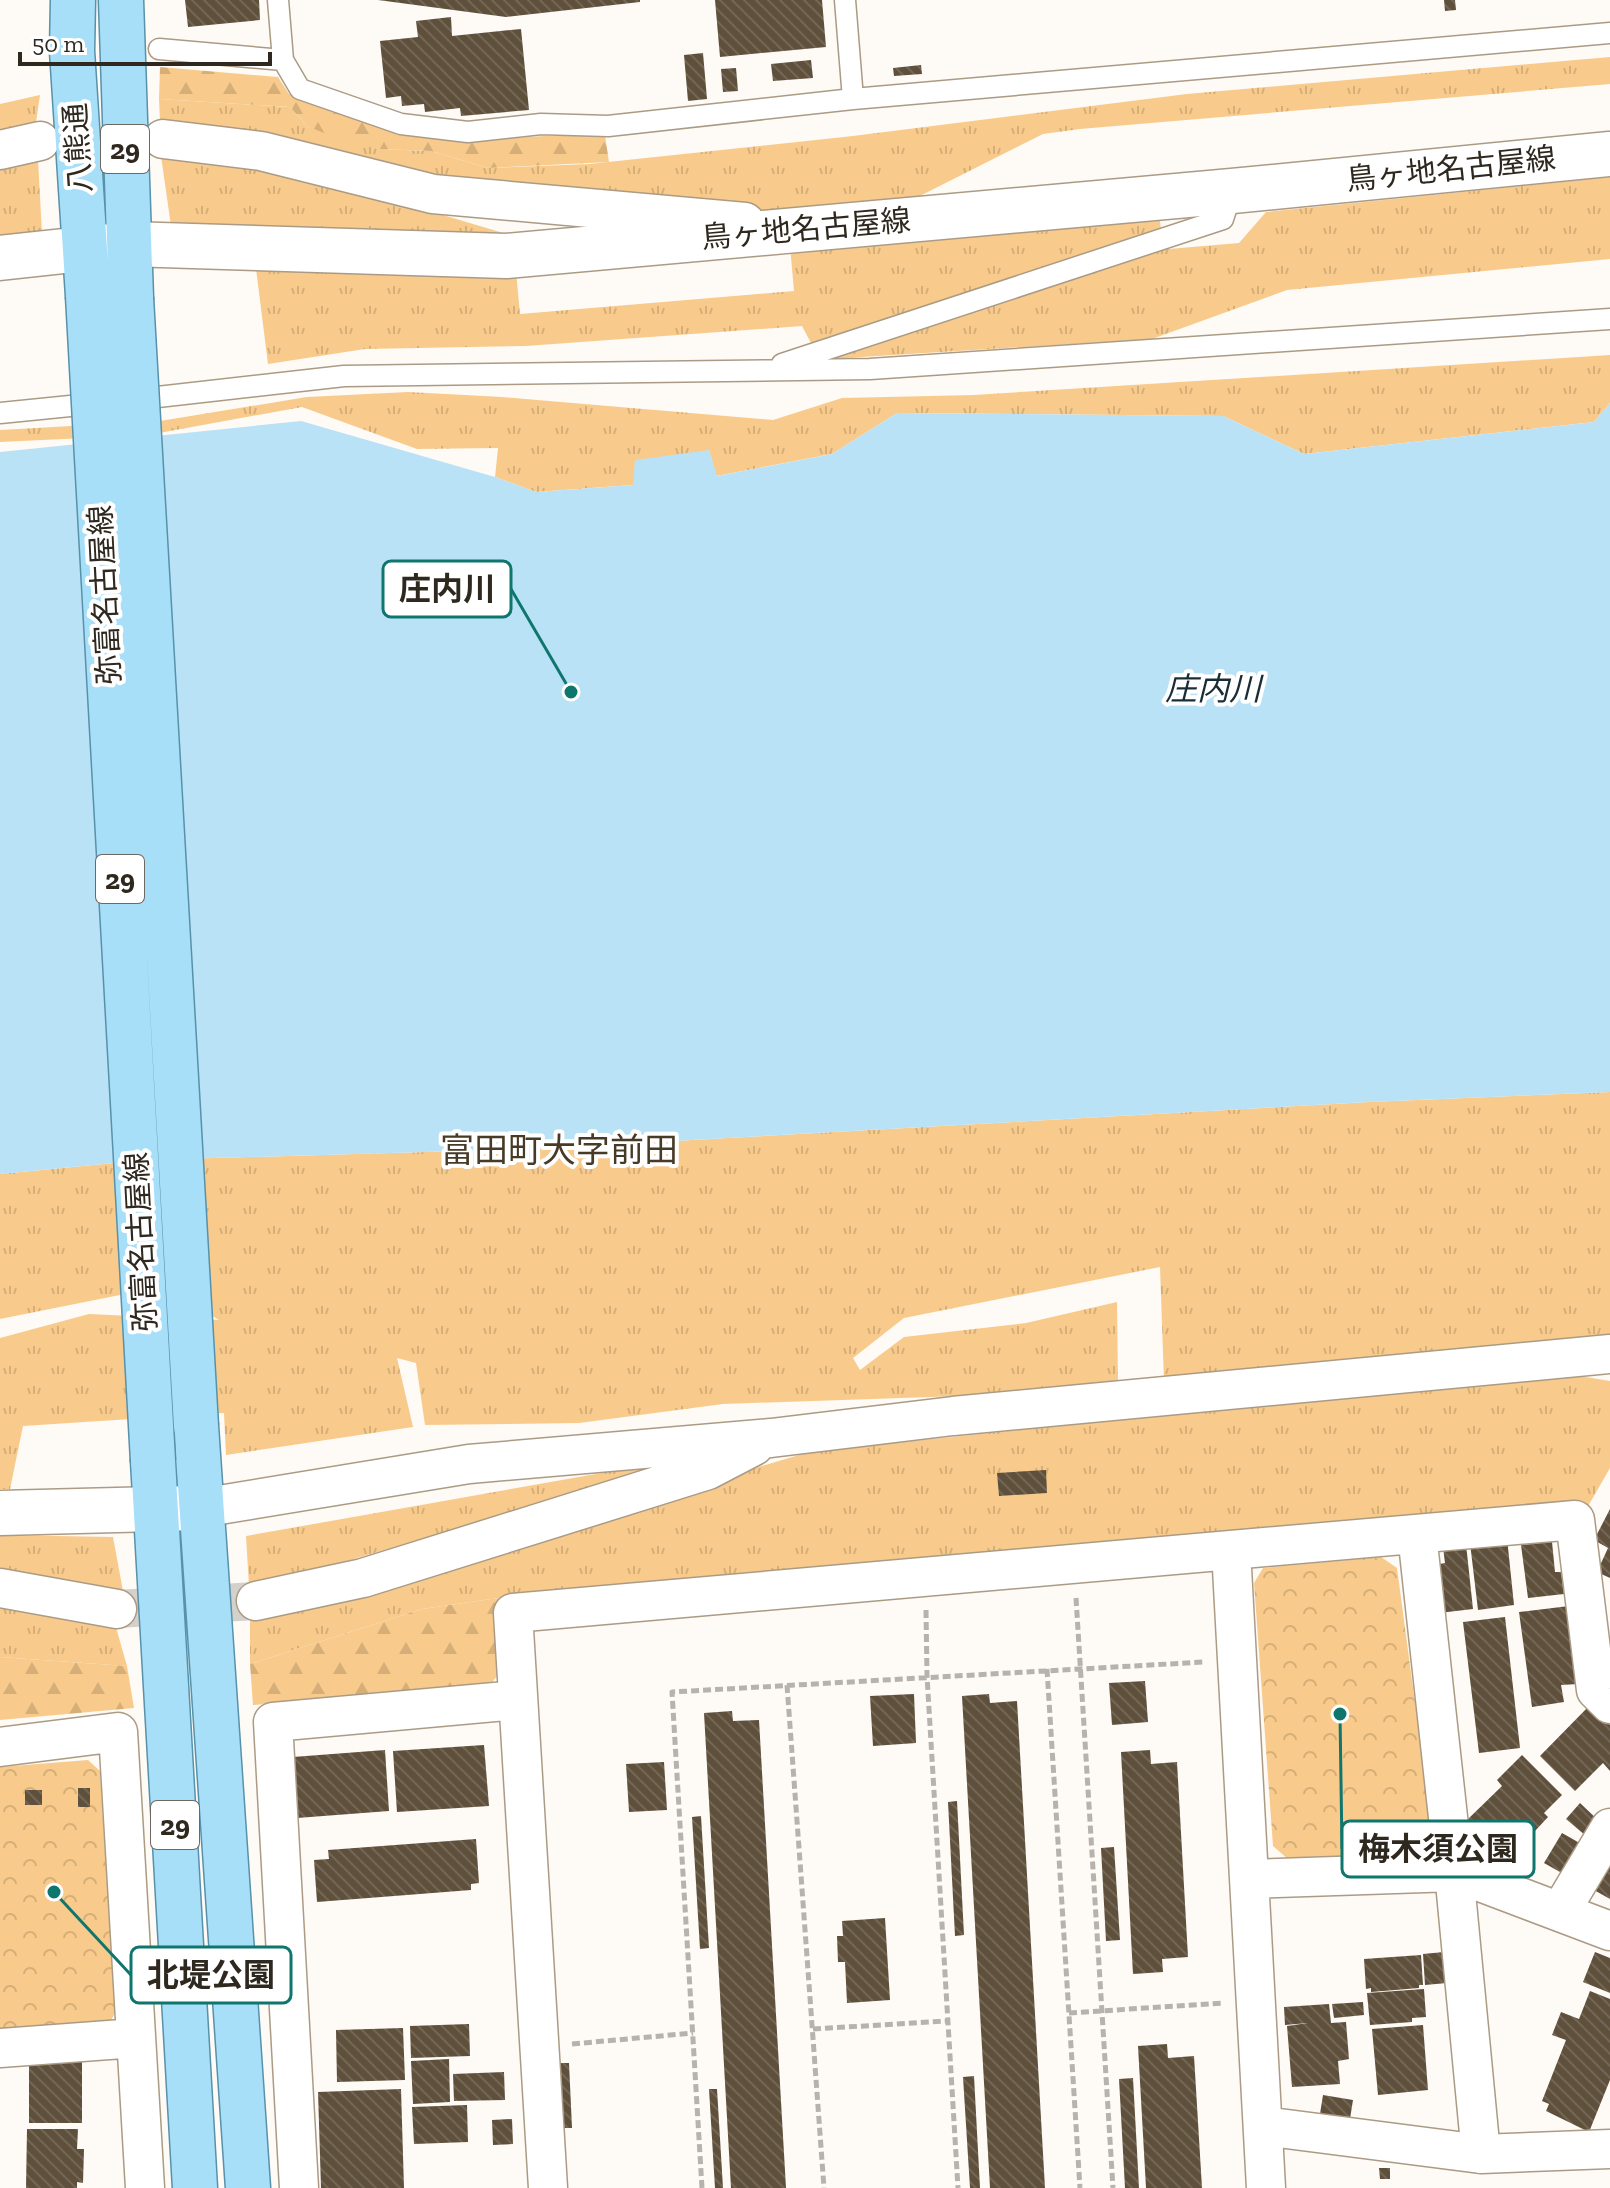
<svg xmlns="http://www.w3.org/2000/svg" width="1610" height="2188" font-family="'Zilla Slab','Noto Sans JP',serif">
<style>
.grass{fill:url(#grass-tufts)}
.forest{fill:url(#forest-firs)}
.park{fill:url(#park-crowns)}
.water{fill:#b9e2f7}
.building{fill:url(#building-back-hatch)}
.lines{fill:none;stroke-linecap:round;stroke-linejoin:round}
.minor-tunnel{stroke:#d4d0cb;stroke-width:38;stroke-dasharray:38 19;stroke-linecap:butt}
.service-casing{stroke:#ab9b85;stroke-width:23}
.minor-casing{stroke:#ab9b85;stroke-width:41}
.tertiary-casing{stroke:#ab9b85;stroke-width:47}
.secondary-casing{stroke:#ab9b85;stroke-width:47}
.primary-casing{stroke:#5791aa;stroke-width:47}
.path{stroke:#b7b2ac;stroke-width:5;stroke-dasharray:8 4;stroke-linecap:butt}
.service{stroke:#fff;stroke-width:20}
.minor{stroke:#fff;stroke-width:38}
.tertiary{stroke:#fff;stroke-width:44}
.secondary{stroke:#fff;stroke-width:44}
.primary{stroke:#a7dff9;stroke-width:44}
.primary-bridge-casing{stroke:#5791aa;stroke-width:47;stroke-linecap:butt}
.primary-bridge{stroke:#a7dff9;stroke-width:44}
.labels{text-anchor:middle;dominant-baseline:central;stroke-width:8;stroke-linejoin:round;paint-order:stroke}
.shield{fill:#fff;stroke:#6d6862;stroke-width:2}
.shield-label{font-size:28px;font-weight:bold;fill:#2e281f}
.street-label{font-size:30px;fill:#2e281f;stroke:#fff}
.water-label{font-size:32px;font-style:italic;fill:#192d37;stroke:#fff}
.quarter-label{font-size:34px;fill:#473a26;stroke:#fff}
.leader{fill:none;stroke:#0f766e;stroke-width:3}
.callout-dot{fill:#0f766e;stroke:#fff;stroke-width:3}
.callout{fill:#fff;stroke:#0f766e;stroke-width:3}
.callout-label{font-size:32px;text-anchor:middle;font-weight:bold;fill:#2e281f}
</style>
<defs>
<pattern id="grass-tufts" width="24" height="20" patternUnits="userSpaceOnUse" patternTransform="scale(2)"><rect width="24" height="20" fill="#f8cb8c"/><path d="M3 7l-1-3M5 7V3M7 7l1-3M15 17l-1-3M17 17v-4M19 17l1-3" fill="none" stroke="#d5ae78"/></pattern>
<pattern id="forest-firs" width="22" height="20" patternUnits="userSpaceOnUse" patternTransform="scale(2)"><rect width="22" height="20" fill="#f8cb8c"/><path d="M5 1l3.5 6h-7zM16 11l3.5 6h-7z" fill="#d5ae78"/></pattern>
<pattern id="park-crowns" width="20" height="18" patternUnits="userSpaceOnUse" patternTransform="scale(2)"><rect width="20" height="18" fill="#f8cb8c"/><path d="M2 6a3 3 0 1 1 6 0M12 15a3 3 0 1 1 6 0" fill="none" stroke="#d5ae78"/></pattern>
<pattern id="building-back-hatch" width="6" height="6" patternUnits="userSpaceOnUse" patternTransform="scale(2)"><rect width="6" height="6" fill="#5f503c"/><path d="M-1 5l2 2M0 0l6 6M5-1l2 2" fill="none" stroke="#726656"/></pattern>
</defs>
<rect width="100%" height="100%" fill="#fefaf6"/>
<!-- grass -->
<path class="grass" d="M1610,57V84L1080,129L1043,134L896,208L803,216L442,182L160,121L159,99L290,107L307,126L378,149L431,151L488,168L589,164L853,136L1187,94Z
M40,95L36,122L0,131V104Z
M161,156C286,168 406,203 526,240L171,226Z
M38,159L42,234L0,239V168Z
M1610,177V259L1287,290L1152,339L829,359L1157,250L1239,243L1266,212Z
M1160,221L1161,230L812,345L802,326L526,346L365,349L268,364L255,261L516,271L520,314L794,291L790,246Z
M1610,355V403L1594,422L1304,454L1223,416L897,413L832,454L716,476L709,450L633,485L536,492L495,477L498,448L417,449L302,407L148,435L0,442V430L160,421L307,397L408,392L502,397L773,420L842,398L974,395Z
M1610,1092V1344L1164,1381L1160,1267L904,1318L853,1358L860,1370L904,1337L1026,1323L1117,1302L1118,1384L990,1395L723,1404L579,1423L425,1425L416,1363L397,1358L413,1427L226,1455L224,1413L23,1426L10,1489H0V1338L89,1314L219,1320L165,1286L0,1319V1174L145,1160L531,1149L1369,1102Z
M1562,1373L1610,1381V1468L1587,1508L498,1598L422,1609L250,1664V1618L809,1452Z
M709,1454L330,1566L249,1586L246,1536Z
M0,1535L113,1537L123,1591L0,1570Z
M0,1604L115,1624L127,1666L0,1657Z"/>
<!-- forest -->
<path class="forest" d="M160,67L278,77L289,94L399,132L468,141L544,136L605,135L609,162L488,168L431,151L378,149L341,140L307,126L290,107L159,99Z
M498,1598L504,1667L490,1685L253,1705L250,1664L422,1609Z
M0,1657L127,1666L134,1708L0,1720Z"/>
<!-- park -->
<path class="park" d="M1381,1557L1397,1568L1434,1845L1422,1859L1289,1860L1273,1846L1254,1583L1263,1568Z
M88,1760L100,1771L115,2013L108,2026L0,2034V1767Z"/>
<!-- water -->
<path class="water" d="M1610,403V1092L1369,1102L531,1149L145,1160L0,1174V452L301,421L495,477L536,492L633,485L635,460L709,450L717,476L832,454L897,413L1223,416L1304,454L1594,422Z"/>
<!-- building -->
<path class="building" d="M185,0H259L260,20L188,27Z
M378,0H640V2L506,17Z
M715,0H822L826,47L720,57Z
M1444,0H1455L1456,10L1445,11Z
M451,17L452,36L521,29L529,110L461,116L460,108L425,112L424,104L402,106L401,96L386,98L380,41L418,37L416,21Z
M703,53L707,99L688,101L684,55Z
M811,60L813,78L773,81L771,64Z
M921,65L922,74L894,76L893,68Z
M736,68L738,91L723,92L721,69Z
M1046,1470L1047,1493L999,1496L997,1473Z
M1610,1509V1578L1597,1572L1608,1548L1594,1540Z
M1507,1538L1514,1605L1478,1610L1470,1543L1482,1542L1483,1548H1488L1487,1540Z
M1552,1542L1555,1572H1561L1564,1594L1528,1598L1521,1545Z
M1466,1544L1473,1609L1439,1613L1434,1565L1445,1563L1443,1547Z
M1569,1606L1578,1684L1561,1685L1564,1702L1532,1707L1519,1612Z
M1505,1617L1520,1748L1479,1753L1463,1622Z
M1145,1681L1148,1722L1112,1725L1109,1683Z
M914,1694L916,1743L873,1746L870,1696Z
M989,1694L990,1703L1017,1701L1045,2188H990L962,1696Z
M1590,1705L1610,1725V1771L1603,1763L1575,1791L1540,1756Z
M732,1711L733,1721L759,1720L786,2188H731L704,1713Z
M484,1745L489,1806L397,1812L393,1751Z
M385,1750L389,1811L297,1818L293,1757Z
M1150,1750L1151,1764L1177,1762L1188,1957L1162,1959L1163,1972L1133,1974L1121,1752Z
M1522,1755L1562,1795L1544,1813L1548,1817L1535,1831L1530,1827L1502,1855L1467,1820L1502,1786L1497,1780Z
M664,1762L667,1810L629,1812L626,1764Z
M78,1788H90V1807H78Z
M25,1790H42V1805H25Z
M957,1801L964,1935L955,1936L948,1802Z
M1580,1803L1600,1822L1586,1836L1566,1819Z
M701,1816L709,1948L700,1949L692,1817Z
M1562,1833L1585,1846L1567,1876L1544,1863Z
M476,1839L479,1883L471,1884V1890L317,1902L314,1860L329,1859L328,1850Z
M1114,1847L1120,1940L1106,1941L1101,1848Z
M1610,1860V1899L1594,1890Z
M885,1918L890,2000L847,2003L845,1962H838L837,1936H843L842,1921Z
M1444,1952L1447,1983L1425,1985L1423,1954Z
M1595,1952L1610,1958V1993L1583,1982Z
M1421,1955L1423,1985H1419V1988L1371,1992V1988L1366,1989L1364,1959Z
M1424,1989L1426,2017L1412,2018V2022L1370,2025L1367,1993Z
M1590,1991L1610,1999V2080L1589,2132L1546,2111L1549,2104L1542,2101L1566,2040L1552,2035L1561,2012L1579,2019Z
M1363,2002L1364,2015L1334,2018L1332,2004Z
M1329,2004L1331,2023L1346,2022L1349,2059L1338,2061L1340,2084L1292,2087L1287,2026L1308,2023L1285,2025L1284,2007Z
M469,2024L470,2056L411,2058L410,2026Z
M1423,2025L1428,2090L1378,2095L1372,2029Z
M403,2028L405,2080L337,2082L336,2030Z
M1167,2044L1168,2058L1194,2056L1202,2188H1146L1138,2046Z
M449,2059L450,2102L413,2104L411,2061Z
M29,2060L82,2061V2123H29Z
M560,2063H569L572,2128H564Z
M504,2072L505,2100L454,2101L453,2074Z
M974,2076L980,2188H970L963,2077Z
M1133,2078L1139,2188H1125L1119,2079Z
M401,2089L404,2188H321L318,2092Z
M709,2089H717L723,2188H715Z
M1323,2095L1353,2100L1349,2125L1319,2120Z
M467,2105L468,2142L414,2144L412,2107Z
M512,2119L513,2144L493,2145L492,2120Z
M27,2129H78L77,2149H84L83,2183L77,2182V2188H26Z
M1379,2168H1390V2179H1380Z"/>
<g class="lines">
<!-- minor-tunnel -->
<path class="minor-tunnel" d="M117,1609L256,1601"/>
<defs>
<path id="service" d="M278,0L283,60L300,89L401,124L468,132L541,124L608,126L853,99L1610,33
M845,0L853,99
M159,49L283,60
M782,364L1223,219L1232,191
M131,400L344,376L870,369L1610,319
M0,413L100,403"/>
<path id="minor" d="M163,139L261,151L433,194L745,222
M0,150L40,141
M201,1508L469,1464L771,1438L953,1416L1610,1354
M1417,1534L1454,1872L1481,2154
M1231,1550L1575,1520L1596,1690L1610,1704
M0,1588L117,1609
M256,1601L363,1578L708,1470L754,1446
M0,1747L118,1732L145,2188
M1249,1879L1454,1872L1610,1931
M1560,1912L1610,1828
M0,2048L136,2038
M1263,2126L1481,2154L1610,2149
M299,2188L273,1722L517,1700
M548,2188L513,1613L1231,1550L1266,2188"/>
<path id="tertiary" d="M0,1513L195,1508"/>
<path id="secondary" d="M0,258L129,244L506,256L1232,191L1610,154"/>
<path id="primary" d="M73,0L72,51L88,296
M121,0L131,298
M196,1426L248,2188
M153,1461L195,2188"/>
</defs>
<!-- service casing -->
<use href="#service" class="service-casing"/>
<!-- minor casing -->
<use href="#minor" class="minor-casing"/>
<!-- tertiary casing -->
<use href="#tertiary" class="tertiary-casing"/>
<!-- secondary casing -->
<use href="#secondary" class="secondary-casing"/>
<!-- primary casing -->
<use href="#primary" class="primary-casing"/>
<!-- path -->
<path class="path" d="M1076,1598L1113,2188
M926,1610L927,1676L958,2188
M1047,1669L1080,2188
M787,1685L824,2188
M1069,2013L1223,2003
M813,2029L947,2021
M572,2044L693,2033
M702,2188L672,1692L1204,1662"/>
<!-- service -->
<use href="#service" class="service"/>
<!-- minor -->
<use href="#minor" class="minor"/>
<!-- tertiary -->
<use href="#tertiary" class="tertiary"/>
<!-- secondary -->
<use href="#secondary" class="secondary"/>
<!-- primary -->
<use href="#primary" class="primary"/>
<defs>
<path id="primary-bridge" d="M88,296L153,1461
M131,298L196,1426"/>
</defs>
<!-- primary-bridge casing -->
<use href="#primary-bridge" class="primary-bridge-casing"/>
<!-- primary-bridge -->
<use href="#primary-bridge" class="primary-bridge"/>
</g>
<g class="labels">
<!-- shield labels -->
<g class="shield">
<rect x="101" y="125" width="48" height="48" rx="6"/>
<rect x="96" y="855" width="48" height="48" rx="6"/>
<rect x="151" y="1801" width="48" height="48" rx="6"/>
</g>
<g class="shield-label">
<text x="125" y="149">29</text>
<text x="120" y="879">29</text>
<text x="175" y="1825">29</text>
</g>
<!-- street labels -->
<g class="street-label">
<text transform="translate(78 148) rotate(-94)">八熊通</text>
<text transform="translate(1451 169) rotate(-6)">鳥ヶ地名古屋線</text>
<text transform="translate(806 229) rotate(-5)">鳥ヶ地名古屋線</text>
<text transform="translate(105 595) rotate(-93)">弥富名古屋線</text>
<text transform="translate(141 1242) rotate(-93)">弥富名古屋線</text>
</g>
<!-- water labels -->
<g class="water-label">
<text x="1213" y="689">庄内川</text>
</g>
<!-- quarter labels -->
<g class="quarter-label">
<text x="559" y="1150">富田町大字前田</text>
</g>
</g>
<!-- callouts -->
<path class="leader" d="M571 692L511 589M1340 1714L1342 1849M54 1892L131 1975"/>
<g class="callout-dot">
<circle cx="571" cy="692" r="8"/>
<circle cx="1340" cy="1714" r="8"/>
<circle cx="54" cy="1892" r="8"/>
</g>
<g class="callout">
<rect x="383" y="561" width="128" height="56" rx="8"/>
<rect x="1342" y="1821" width="192" height="56" rx="8"/>
<rect x="131" y="1947" width="160" height="56" rx="8"/>
</g>
<g class="callout-label">
<text x="447" y="600">庄内川</text>
<text x="1438" y="1860">梅木須公園</text>
<text x="211" y="1986">北堤公園</text>
</g>
<!-- scale -->
<path d="M20 52v12h250v-12" fill="none" stroke="#2e281f" stroke-width="4"/>
<text x="32" y="52" font-size="24" fill="#2e281f" stroke="#ffffff" stroke-width="6" paint-order="stroke">50 m</text>
</svg>
